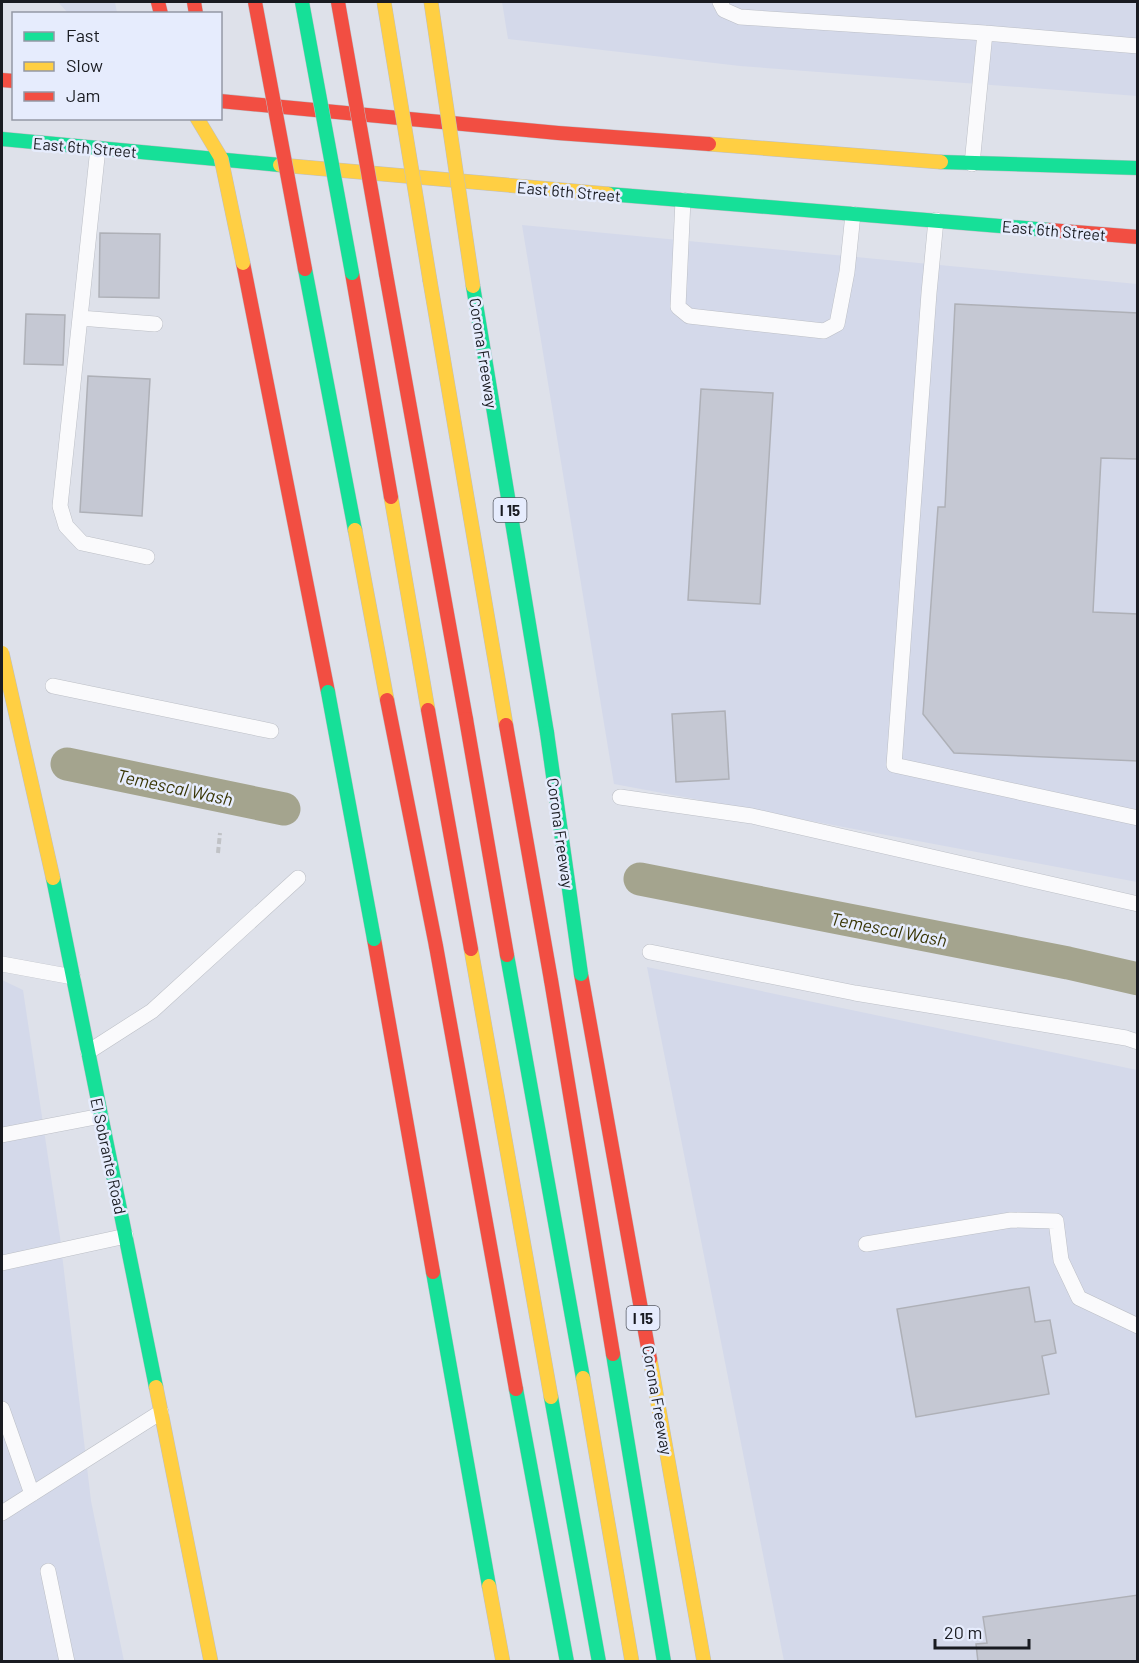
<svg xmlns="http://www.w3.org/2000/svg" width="1139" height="1663" font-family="Barlow,sans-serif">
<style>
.built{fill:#d4d9ea}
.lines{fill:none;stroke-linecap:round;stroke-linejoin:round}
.canal{stroke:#a4a48e;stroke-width:33}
.building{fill:#c5c8d3;stroke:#aeb0b7;stroke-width:1.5}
.lane-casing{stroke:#bcbfc6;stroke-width:16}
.fast-casing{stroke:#bcbfc6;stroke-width:15}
.slow-casing{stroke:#bcbfc6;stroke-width:15}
.jam-casing{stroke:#bcbfc6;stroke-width:15}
.path{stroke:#c0c2c6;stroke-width:4;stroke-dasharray:6 3;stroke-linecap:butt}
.lane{stroke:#fafafc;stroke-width:15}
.fast{stroke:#16e098;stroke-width:14}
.slow{stroke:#ffcf43;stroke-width:14}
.jam{stroke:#f24e42;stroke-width:14}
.fast-bridge-casing{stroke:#bcbfc6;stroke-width:15;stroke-linecap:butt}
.slow-bridge-casing{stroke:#bcbfc6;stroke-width:15;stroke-linecap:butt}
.jam-bridge-casing{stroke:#bcbfc6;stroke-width:15;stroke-linecap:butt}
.fast-bridge{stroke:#16e098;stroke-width:14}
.slow-bridge{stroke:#ffcf43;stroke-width:14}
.jam-bridge{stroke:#f24e42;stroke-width:14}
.labels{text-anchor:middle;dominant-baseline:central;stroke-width:5;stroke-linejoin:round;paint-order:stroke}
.shield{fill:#e6ecfd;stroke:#565a63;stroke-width:1.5}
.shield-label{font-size:15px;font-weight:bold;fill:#191b21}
.street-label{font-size:16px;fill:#191b21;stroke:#e6ecfd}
.water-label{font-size:18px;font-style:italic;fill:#393606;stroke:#e6ecfd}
</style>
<rect width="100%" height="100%" fill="#dee1ea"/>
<!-- built -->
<path class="built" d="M58,2H115L117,13H68Z
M502,2H1137V96L740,66L508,39Z
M522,225L1137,284V882L614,784Z
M647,967L1137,1070V1661H784Z
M2,980L23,990L60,1237L91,1501L124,1661H2Z"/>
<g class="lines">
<!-- canal -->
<path class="canal" d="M67,764L284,809
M640,879L1068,963L1138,979"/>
</g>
<!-- building -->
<path class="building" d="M100,233L160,234L159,298L99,297Z
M955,304L1138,313V459L1101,458L1093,612L1138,614V761L954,753L923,714L938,507H945Z
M26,314L65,315L63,365L24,364Z
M88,376L150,379L142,516L80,512Z
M701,389L773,393L760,604L688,600Z
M725,711L729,779L676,782L672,714Z
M1029,1287L1035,1322L1050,1320L1056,1353L1042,1356L1049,1394L916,1417L897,1309Z
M1138,1595V1662H978L976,1644L987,1643L983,1617Z"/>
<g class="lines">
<defs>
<path id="lane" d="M720,2L724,10L740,17L985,33L1138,46
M98,148L60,506L66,526L82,543L147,557
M972,164L985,33
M683,200L678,307L689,316L824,331L837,324L847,272L853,214
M936,220L929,293L894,765L1138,818
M80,318L155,324
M53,686L271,731
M620,797L752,816L1138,904
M650,952L855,993L1126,1038L1138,1042
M2,964L73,977
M88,1052L152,1011L298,878
M2,1135L101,1116
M866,1244L1011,1220L1056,1221L1061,1260L1079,1298L1138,1326
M2,1263L126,1236
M2,1409L32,1494
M2,1513L161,1412
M48,1571L67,1662"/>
<path id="fast" d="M2,139L280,165
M941,162L1138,168
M608,194L1049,230
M305,269L355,530
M473,286L547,733
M53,878L156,1387
M507,955L583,1378
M433,1272L489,1586
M613,1354L664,1662
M516,1389L567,1662
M551,1397L599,1662"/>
<path id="slow" d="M197,118L221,158
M709,144L941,162
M280,165L608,194
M430,281L506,725
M391,497L428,710
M355,530L387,700
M471,949L551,1397
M650,1359L704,1662
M583,1378L632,1662
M156,1387L211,1662
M489,1586L503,1662"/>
<path id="jam" d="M158,2L161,14
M194,2L196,14
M2,80L14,81
M220,101L558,133L709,144
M1049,230L1138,237
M243,263L328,692
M352,273L391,497
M386,274L466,719
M374,939L433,1272
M436,946L516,1389
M581,974L650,1359
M551,980L613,1354"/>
</defs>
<!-- lane casing -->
<use href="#lane" class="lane-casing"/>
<!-- fast casing -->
<use href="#fast" class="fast-casing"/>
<!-- slow casing -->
<use href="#slow" class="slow-casing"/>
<!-- jam casing -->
<use href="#jam" class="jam-casing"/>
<!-- path -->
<path class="path" d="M218,853L220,833"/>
<!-- lane -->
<use href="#lane" class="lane"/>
<!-- fast -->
<use href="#fast" class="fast"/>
<!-- slow -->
<use href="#slow" class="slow"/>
<!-- jam -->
<use href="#jam" class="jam"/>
<defs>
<path id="fast-bridge" d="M302,2L352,273
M328,692L374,939
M547,733L581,974"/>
<path id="slow-bridge" d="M384,2L430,281
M431,2L473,286
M221,158L243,263
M2,653L53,878"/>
<path id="jam-bridge" d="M255,2L305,269
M338,2L386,274
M387,700L436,946
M428,710L471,949
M466,719L507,955
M506,725L551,980"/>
</defs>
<!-- fast-bridge casing -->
<use href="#fast-bridge" class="fast-bridge-casing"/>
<!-- slow-bridge casing -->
<use href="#slow-bridge" class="slow-bridge-casing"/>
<!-- jam-bridge casing -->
<use href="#jam-bridge" class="jam-bridge-casing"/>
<!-- fast-bridge -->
<use href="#fast-bridge" class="fast-bridge"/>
<!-- slow-bridge -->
<use href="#slow-bridge" class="slow-bridge"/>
<!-- jam-bridge -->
<use href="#jam-bridge" class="jam-bridge"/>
</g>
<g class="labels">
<!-- shield labels -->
<g class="shield">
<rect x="493.5" y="498" width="33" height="24" rx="4.5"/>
<rect x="626.5" y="1306" width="33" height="24" rx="4.5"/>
</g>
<g class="shield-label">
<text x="510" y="510">I 15</text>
<text x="643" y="1318">I 15</text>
</g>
<!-- street labels -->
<g class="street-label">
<text transform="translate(85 147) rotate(5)">East 6th Street</text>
<text transform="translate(569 191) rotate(5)">East 6th Street</text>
<text transform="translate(1054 230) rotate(5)">East 6th Street</text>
<text transform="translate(484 353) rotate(81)">Corona Freeway</text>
<text transform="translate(561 833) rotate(82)">Corona Freeway</text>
<text transform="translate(109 1156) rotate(78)">El Sobrante Road</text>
<text transform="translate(658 1400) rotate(80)">Corona Freeway</text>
</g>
<!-- water labels -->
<g class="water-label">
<text transform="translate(175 787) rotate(12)">Temescal Wash</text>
<text transform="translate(889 929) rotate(11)">Temescal Wash</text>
</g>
</g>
<!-- border -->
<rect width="1139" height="1663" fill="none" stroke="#191b21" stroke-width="6"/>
<!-- legend -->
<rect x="12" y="12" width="210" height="108" fill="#e6ecfd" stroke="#9498a5" stroke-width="1.5"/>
<rect x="24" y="32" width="30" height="9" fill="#16e098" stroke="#9498a5" stroke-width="1.5"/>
<text x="66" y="42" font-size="18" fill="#191b21">Fast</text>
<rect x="24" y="62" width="30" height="9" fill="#ffcf43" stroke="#9498a5" stroke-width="1.5"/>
<text x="66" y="72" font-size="18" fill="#191b21">Slow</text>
<rect x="24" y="92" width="30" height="9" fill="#f24e42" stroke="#9498a5" stroke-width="1.5"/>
<text x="66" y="102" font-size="18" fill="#191b21">Jam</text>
<!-- scale -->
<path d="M935 1639v9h94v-9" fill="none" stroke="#191b21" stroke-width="3"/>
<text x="944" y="1639" font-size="18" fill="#191b21" stroke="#e6ecfd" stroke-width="4.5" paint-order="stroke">20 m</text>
</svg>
